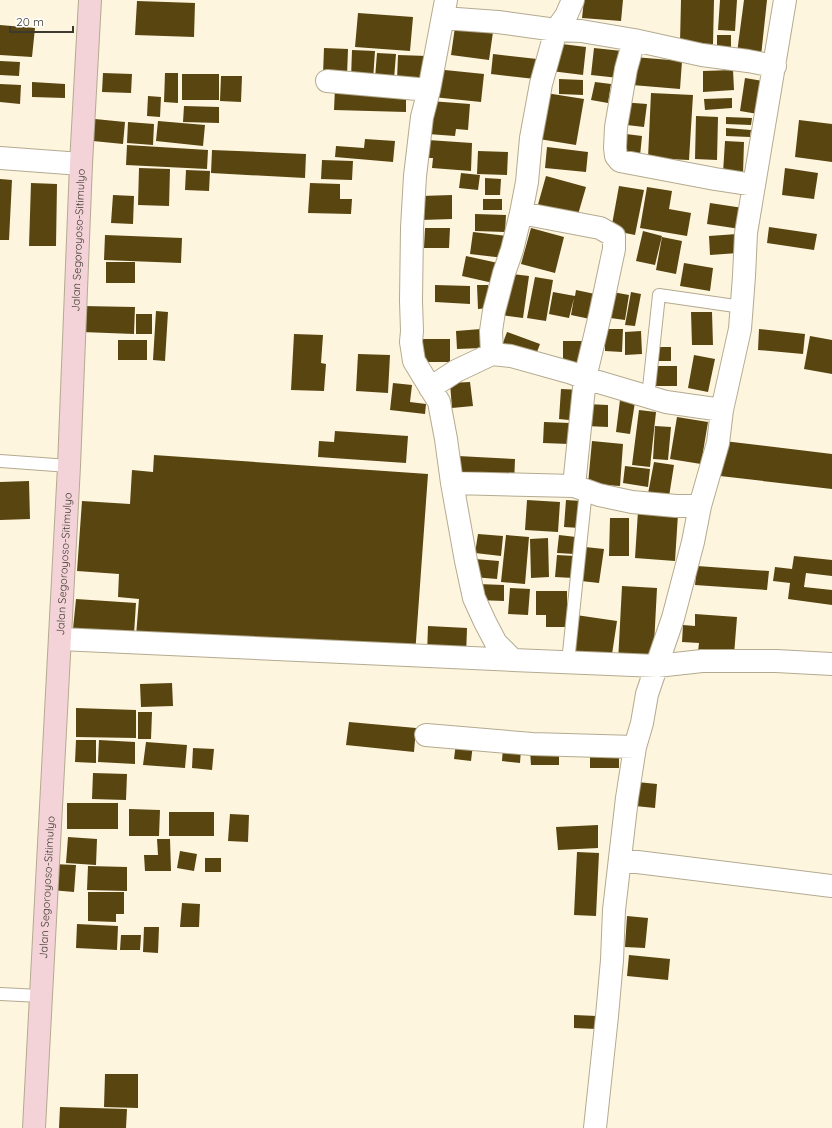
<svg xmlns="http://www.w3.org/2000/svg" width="832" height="1128" font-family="Quicksand,sans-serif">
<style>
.building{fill:#584510}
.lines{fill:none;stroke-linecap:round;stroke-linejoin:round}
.lane-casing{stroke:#b4aa90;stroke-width:14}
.street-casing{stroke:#b4aa90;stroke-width:24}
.secondary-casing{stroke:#b4aa90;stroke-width:24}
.lane{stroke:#fff;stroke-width:12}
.street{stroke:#fff;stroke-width:22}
.secondary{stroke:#f3d2d8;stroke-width:22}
.labels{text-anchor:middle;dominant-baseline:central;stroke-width:4;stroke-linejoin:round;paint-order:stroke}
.street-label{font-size:11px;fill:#3d392e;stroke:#fff}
</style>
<rect width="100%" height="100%" fill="#fef5df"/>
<!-- building -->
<path class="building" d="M584,0H623L621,21L582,18Z
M681,0H714L713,44L680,43Z
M720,0H737L735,31L718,30Z
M744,0H767L761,56L737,53Z
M137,1L195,3L194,37L135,35Z
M358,13L413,17L410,51L355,47Z
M0,25L35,28L32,57L0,55Z
M455,27L493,32L489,60L451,55Z
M717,35H731V48H717Z
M554,43L586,47L583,75L551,71Z
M324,48L348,49L347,76L323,75Z
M594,48L622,51L619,78L591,75Z
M352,50L375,51L373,80L351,79Z
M377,53L396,54L394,79L375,78Z
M493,54L537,59L535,79L491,74Z
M398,55L427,56L425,82L397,80Z
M634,57L682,61L680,89L632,85Z
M0,61L20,62L19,76L0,75Z
M435,69L484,74L481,102L433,97Z
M733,70L734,90L703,92V71Z
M103,73L132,74L131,93L102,92Z
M165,73H178V103L164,102Z
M182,74H219V100H182Z
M221,76H242L241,102L220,101Z
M745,78L763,81L758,114L740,111Z
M559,79L583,80V95L559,94Z
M32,82L65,84V98L32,97Z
M595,82L611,84L608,103L591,100Z
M0,84L21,85L20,104L0,102Z
M335,88L406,89V112L334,110Z
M546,93L584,99L576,145L539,139Z
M651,93L693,95L689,160L648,158Z
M148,96L161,97L160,117L147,116Z
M732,98V108L705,110L704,99Z
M430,101L470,104L468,130L456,129L455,136L428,134Z
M621,102L647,104L644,127L618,124Z
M184,106L219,107V123L183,122Z
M696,116L718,117L717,160L695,159Z
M726,117L752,118L751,125L726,124Z
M95,119L125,122L123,144L93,141Z
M799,120L832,124V162L795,157Z
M158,121L205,125L203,146L156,141Z
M128,122L154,124L153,145L127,143Z
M726,128L751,130L750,137L726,136Z
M626,134L642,136L640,156L623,154Z
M365,139L395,141L393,162L335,157L336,146L364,148Z
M428,140L472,143L471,171L432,168L433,158H427Z
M725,141L744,142L743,174L723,173Z
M127,145L208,150L207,169L126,165Z
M547,147L588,152L586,172L545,168Z
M212,150L306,154L305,178L211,173Z
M478,151L508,152L507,175L477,174Z
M322,160L353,161L352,180L321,179Z
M139,168L170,169L169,206L138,205Z
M785,168L818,173L814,199L782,195Z
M186,170L210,171L209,191L185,190Z
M461,173L480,175L478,190L459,188Z
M546,176L586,187L577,218L537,208Z
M485,178L501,179L500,195H485Z
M0,179L12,180L9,240H0Z
M31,183L57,184L56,246H29Z
M310,183L340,184V199H352L351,214L308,213Z
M619,186L644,190L635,235L611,230Z
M647,187L672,191L669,209L691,213L687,236L640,228Z
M113,195L134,196L133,224L111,223Z
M452,195V219L421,220V196Z
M483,199H502V210H483Z
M710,203L743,208L740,229L707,224Z
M475,214L506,215L505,232L475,231Z
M769,227L817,234L814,250L767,243Z
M425,228H450L449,248H424Z
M531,228L564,237L555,273L521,264Z
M643,231L662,236L655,265L636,261Z
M473,232L507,236L504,258L470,254Z
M737,234L738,253L710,255L709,236Z
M105,235L182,238L181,263L104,260Z
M662,237L682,241L676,274L656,270Z
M466,256L498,263L493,283L462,276Z
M106,262H135V283H106Z
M684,263L713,268L710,291L680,286Z
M505,273L529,276L523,318L500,315Z
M535,277L553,280L546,321L527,318Z
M435,285L470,286V304L435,302Z
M477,285H488L489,308L478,309Z
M576,290L595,294L590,319L571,315L574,298L569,318L549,314L553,292L575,296Z
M607,291L629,295L625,320L603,317Z
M631,292L641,294L635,326L625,325Z
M82,306L135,307L134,334L82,332Z
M156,311L168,312L165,361L153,360Z
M691,312H712L713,345H692Z
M136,314H152V334H136Z
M481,329L482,348L457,349L456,331Z
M605,329H623L622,352L605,351Z
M759,329L805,334L803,354L758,350Z
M641,331L642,354L625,355V332Z
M507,332L540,344L534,360L501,348Z
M294,334L323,335L321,363L326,364L324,391L291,390Z
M810,336L832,340V374L804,369Z
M420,339H450V362H420Z
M118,340H147V360H118Z
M563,341H583V370H563Z
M657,347H671V361H657Z
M358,354L390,355L388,393L356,391Z
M694,355L715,359L708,392L688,388Z
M652,366H677V386H652Z
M470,382L473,406L452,408L450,383Z
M393,383L412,385L410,402L426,404L425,414L390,410Z
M561,389L582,390L579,421L559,419Z
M620,400L635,402L630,434L616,432Z
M586,404L608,405V427L586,426Z
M639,410L656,412L650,467L632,465Z
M677,417L708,422L701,464L670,459Z
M544,422L570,423L569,444L543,443Z
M655,426L671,427L668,460L653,459Z
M335,431L408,436L406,463L318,457L319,441L334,442Z
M592,441L623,444L620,486L588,484Z
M724,441L832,454V489L720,476Z
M154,455L428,474L415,655L136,636L139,599L118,597L119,574L77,571L82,501L130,504L132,470L153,472Z
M458,456L515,459L514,484L457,481Z
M654,462L674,465L668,503L647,499Z
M625,466L650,469L648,487L623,483Z
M29,481L30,519L0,520V482Z
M527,500L560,502L558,532L525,530Z
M566,500L582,501L580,528L564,527Z
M638,511L678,514L675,561L635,558Z
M610,518H629V556H609Z
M478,534L503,536L501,556L475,553Z
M506,535L529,537L525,584L501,582Z
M559,535L576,537L574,554L557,553Z
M548,538L549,577L531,578L530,539Z
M585,547L604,549L599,583L581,581Z
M557,555L575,556L573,578L555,577Z
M794,556L832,560V576L806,573L804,587L832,590V605L788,599L790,583L773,581L775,567L792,569Z
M475,559L499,561L497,579L473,577Z
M697,566L769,571L767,590L695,585Z
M478,584L504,585V601L477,600Z
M622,586L657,588L653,664L618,662Z
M510,588L530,589L528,615L508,614Z
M536,591H567V627H546V615H536Z
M76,599L136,603L134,634L73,629Z
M695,614L737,617L734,655L698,652L699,643L682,642L683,625L695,626Z
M576,615L617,621L611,661L571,656Z
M428,626L467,628L466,656L427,655Z
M172,683L173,706L141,707L140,684Z
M76,708L136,710V738L76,737Z
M138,712H152L151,739H138Z
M349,722L416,728L414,752L346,745Z
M76,740H96V763L75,762Z
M99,740L135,742V764L98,762Z
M146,742L187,745L185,768L143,765Z
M456,743L473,744L471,761L454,759Z
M503,747L521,749L520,763L502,761Z
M193,748L214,749L212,770L192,768Z
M559,749V765H531L530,750Z
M590,752H619V768H590Z
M93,773L127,774L126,800L92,799Z
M637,782L657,784L655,808L635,806Z
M67,803H118V829H67Z
M129,809L160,810L159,836H129Z
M169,812H214V836H169Z
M230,814L249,815L248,842L228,841Z
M598,825V848L558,850L556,827Z
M68,837L97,839L96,865L66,863Z
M157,839H170L171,871H145L144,855H158Z
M180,851L197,854L194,871L177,868Z
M577,852L599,853L596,916L574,915Z
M205,858H221V872H205Z
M52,864L76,865L74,892L51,890Z
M88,866L127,867V891L87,890Z
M88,892H124V914H116V922L88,921Z
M182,903L200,904L199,927H180Z
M627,916L648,918L645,948L625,947Z
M77,924L118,926L117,950L76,948Z
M144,927H159L158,953L143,952Z
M121,935H141L140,950H120Z
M629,955L670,959L668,980L627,976Z
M574,1015L597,1016L596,1029L574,1028Z
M105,1074H138V1108L104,1107Z
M60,1107L127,1109L126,1128H59Z"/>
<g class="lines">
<defs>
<path id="lane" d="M648,397L659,295L742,307
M0,461L69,466
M568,662L586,490
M0,994L41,996"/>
<path id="street" d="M446,0L429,90L422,117L415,176L412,228L411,301L412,331L411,342L414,361L439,402L446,439L452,483L466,561L474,598L485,622L496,643L513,660
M443,18L498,22L556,30L581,31L634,40L702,55L748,61L775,66
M634,40L626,69L616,127L615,148L616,156L620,161L715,179L754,185
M327,81L429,90
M0,158L81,164
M521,213L600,228L614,236V249L600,315L585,378L574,486
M492,354L491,331L494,311L504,273L512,250L521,213L527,182L531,138L541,84L556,30L566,16L573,0
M430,388L456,371L492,354L511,356L572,373L585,378L666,402L722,410
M452,483L574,486L599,495L632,502L676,506H700
M60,639L513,660L657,666L702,661H776L832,664
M426,735L532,744L635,747
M621,860L832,886
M595,1128L607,1016L612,960L614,910L627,798L635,747L642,723L647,694L673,618L693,542L700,506L718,443L722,410L740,329L744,276L746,233L785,0"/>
<g id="secondary">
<path id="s1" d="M34,1128L69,466L81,164L90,0"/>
</g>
</defs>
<!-- lane casing -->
<use href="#lane" class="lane-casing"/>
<!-- street casing -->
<use href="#street" class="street-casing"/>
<!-- secondary casing -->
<use href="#secondary" class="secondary-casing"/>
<!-- lane -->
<use href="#lane" class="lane"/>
<!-- street -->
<use href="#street" class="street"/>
<!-- secondary -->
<use href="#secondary" class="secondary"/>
</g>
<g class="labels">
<!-- street labels -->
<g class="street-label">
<text stroke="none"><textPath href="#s1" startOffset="889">Jalan Segoroyoso-Sitimulyo</textPath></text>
<text stroke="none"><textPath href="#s1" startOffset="565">Jalan Segoroyoso-Sitimulyo</textPath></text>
<text stroke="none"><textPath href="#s1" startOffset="241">Jalan Segoroyoso-Sitimulyo</textPath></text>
</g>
</g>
<!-- scale -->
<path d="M10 26v6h63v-6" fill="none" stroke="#3d392e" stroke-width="2"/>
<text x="16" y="26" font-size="12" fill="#3d392e" stroke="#ffffff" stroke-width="3" paint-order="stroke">20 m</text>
</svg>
